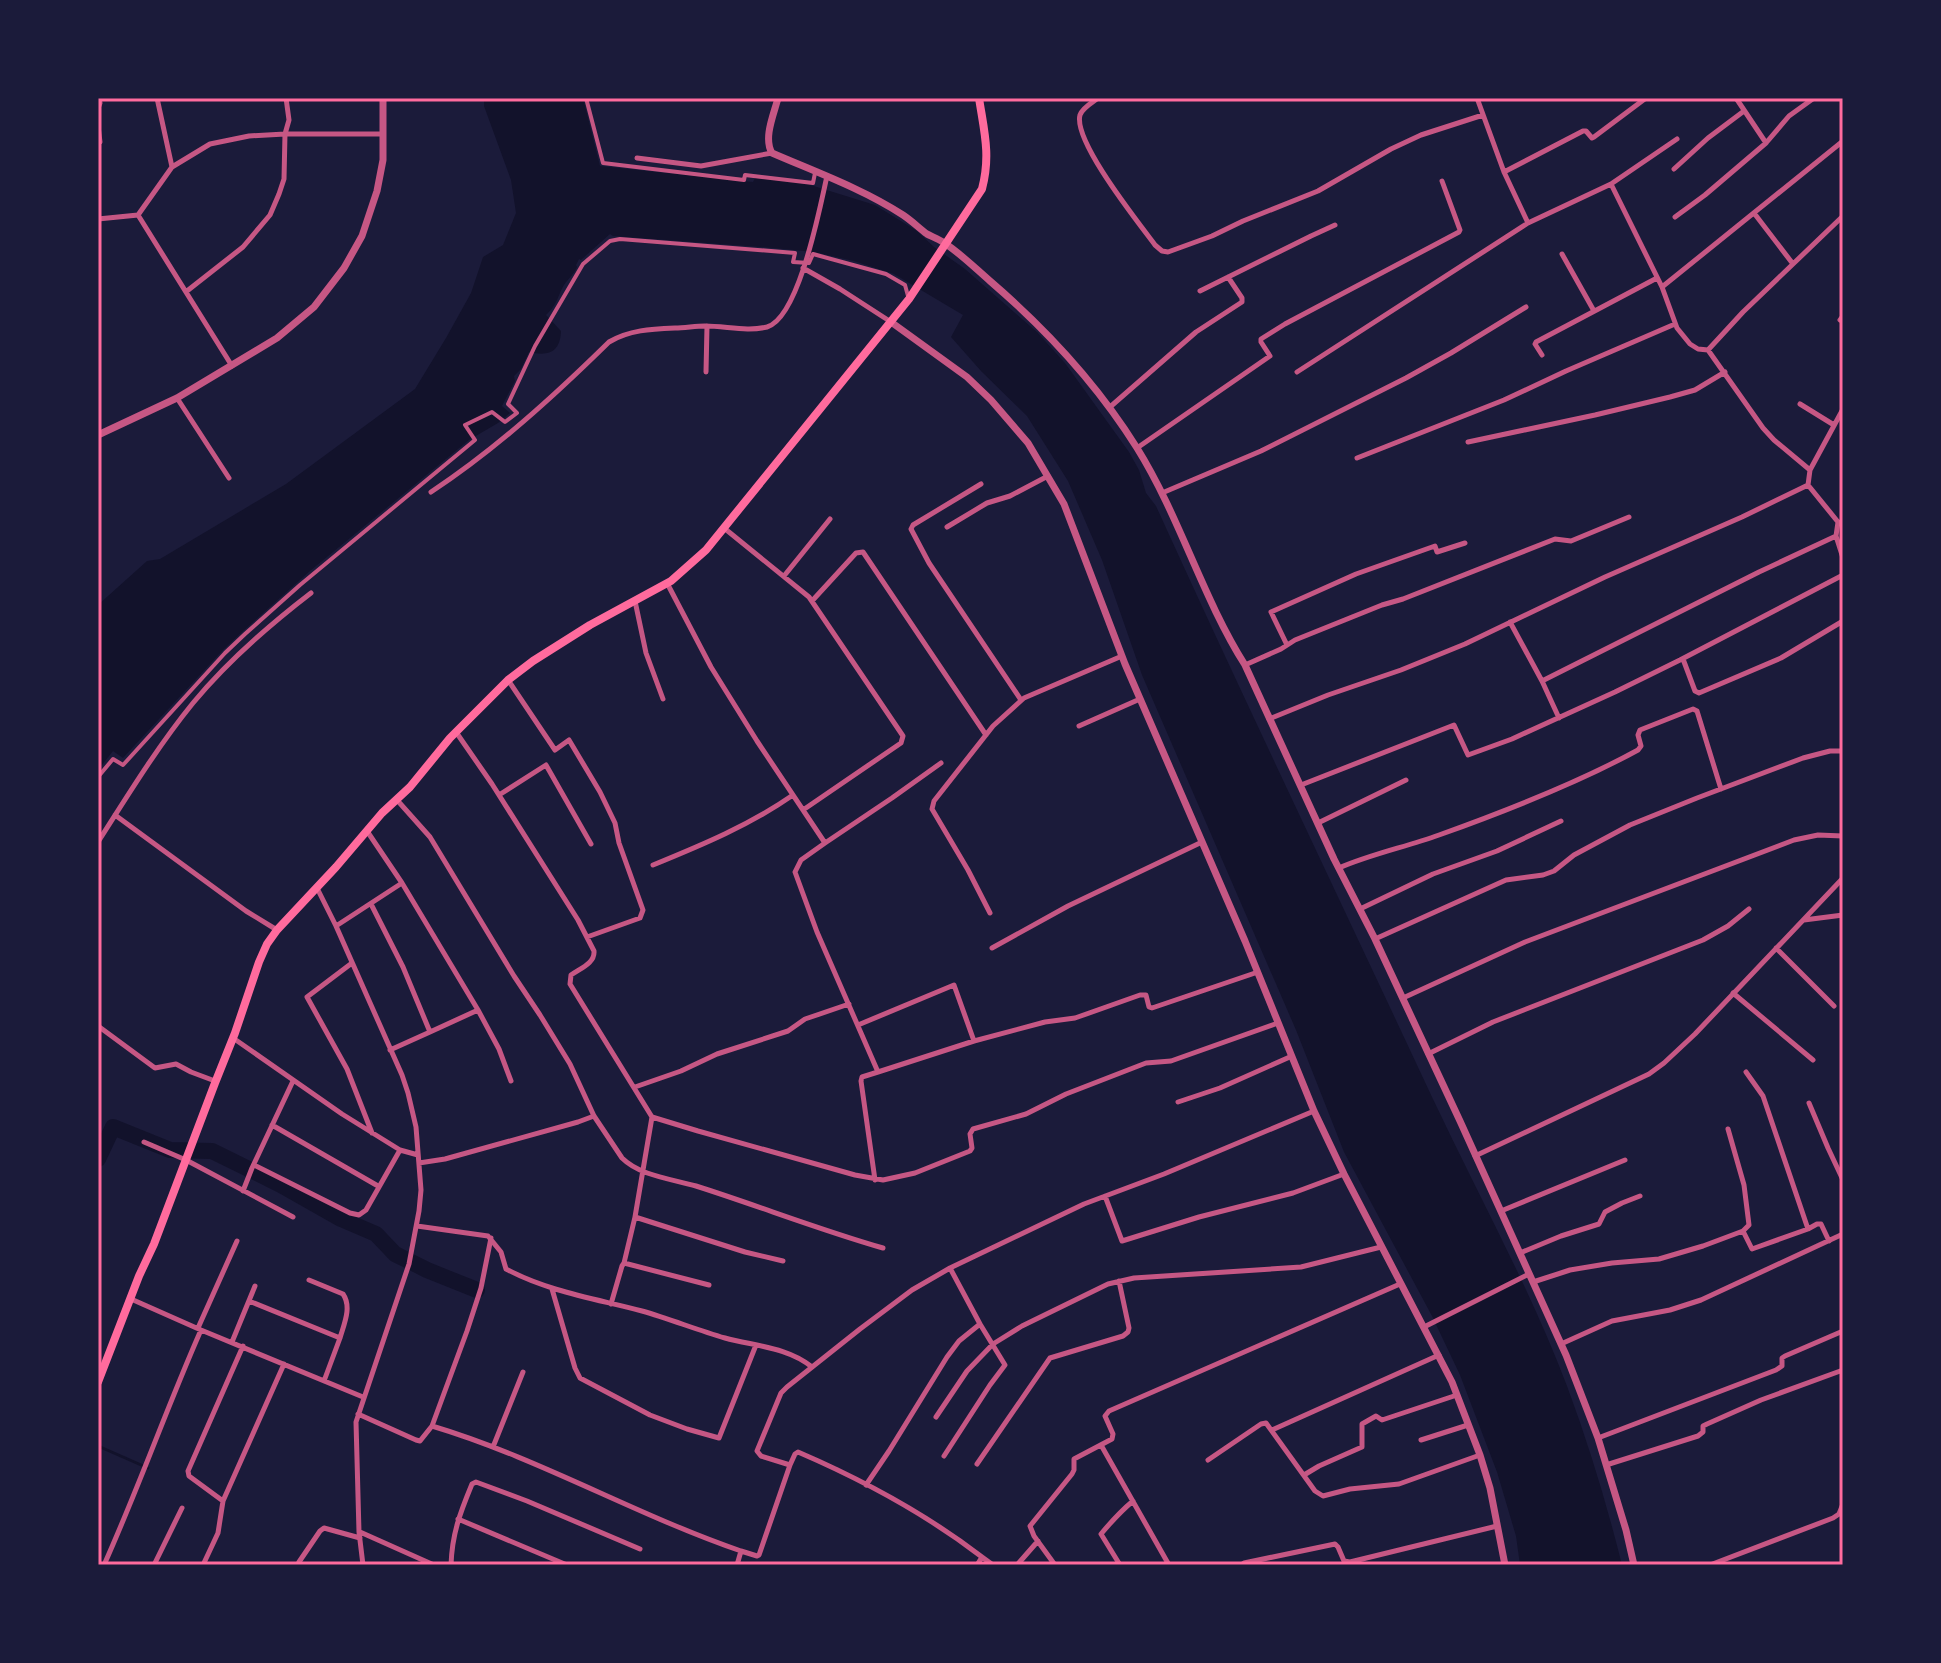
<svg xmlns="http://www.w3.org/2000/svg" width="1941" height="1663" font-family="Barlow,sans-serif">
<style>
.water{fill:#12122b}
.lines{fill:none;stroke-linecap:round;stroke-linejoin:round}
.stream{stroke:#12122b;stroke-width:3}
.river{stroke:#12122b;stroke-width:16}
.pedestrian{stroke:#c65784;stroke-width:4}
.minor{stroke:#c65784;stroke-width:5}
.tertiary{stroke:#c65784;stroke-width:7}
.secondary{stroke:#ff6b9d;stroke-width:8}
.neatline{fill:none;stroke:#ff6b9d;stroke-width:3}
</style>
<rect width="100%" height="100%" fill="#1b1b3a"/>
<!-- water -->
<path class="water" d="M484,98H583L600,166L753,182L755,178L804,183L875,205L917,231L934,247L965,269L1037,332L1065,363L1129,452L1139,470L1146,493L1156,506C1246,704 1340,900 1432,1097C1477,1193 1529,1286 1567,1386C1589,1445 1607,1505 1622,1565H1520L1516,1536L1497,1472L1460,1375L1432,1316L1344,1152L1296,1030L1142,675L1102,560L1068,481L1027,416L981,371L951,337L963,315L894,274L854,261L814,252L774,248L613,236L610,234L581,260L579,259L576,265L577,267C574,274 568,279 564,285C557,297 558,304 546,315L561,331C560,354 547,356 529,352L521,369L514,376L515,381L502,406L510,413L498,423L469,440L310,571L242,632L223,650L123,758L113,751L98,770V605L147,561L160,559L286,484L415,389L446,338L471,293L483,257L503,245L516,213L511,180L484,106Z"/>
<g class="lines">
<!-- stream -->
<path class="stream" d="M98,1446L148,1468"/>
<!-- river -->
<path class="river" d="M98,1159L113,1127L170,1150L212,1151L281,1185L341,1219L376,1234L395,1254L427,1270L477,1290"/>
<!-- pedestrian -->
<path class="pedestrian" d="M586,98L603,163L744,180L745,175L813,183L815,173
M98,777L113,759L123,765L225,653L245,634L300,585L475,440L465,425L492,412L505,422L517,413L508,404L535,346L583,264L610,241L620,239L795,253L793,262L809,263L813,254L886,274L905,285L908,296"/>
<!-- minor -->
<path class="minor" d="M157,98L172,167
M1098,98C1093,102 1082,108 1080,115C1073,141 1138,222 1155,245L1162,251L1168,252L1212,236L1243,221L1318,191L1391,149L1421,135L1483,115
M1477,98L1504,172L1528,223L1611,184
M1736,98L1766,143
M98,108L100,103L99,98
M98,126L100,142
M1677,139L1611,184L1662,287L1677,328L1690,344L1698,349L1708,350L1763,428L1774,440L1810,470
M637,158L701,166L772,153
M1674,169L1708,138L1744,111
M1504,172L1583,131H1586L1592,138L1594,137L1646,98
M1754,213L1793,264
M138,215L232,366
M1675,217L1705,195L1766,143L1789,116L1814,98
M98,219L138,215L172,167L210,144L249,136L285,134H383
M1562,254L1594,311
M803,268L840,289L891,322
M1662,287L1843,141
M187,291L243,247L270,215L279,194L284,179L285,134L289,120L286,98
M1200,291L1311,236L1335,225
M1840,320L1843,316
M1708,350L1743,312L1843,216
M1542,355L1535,344L1536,342L1657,278
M706,372L707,326
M1297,372L1528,223
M177,398L229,478
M1800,404L1834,425
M1110,407L1196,332L1242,302V298L1228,277
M1468,442L1595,415L1670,397L1695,390L1725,372
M1137,448L1270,356L1261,342V339L1285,324L1459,232L1460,230L1442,181
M1357,458L1504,400L1566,371L1675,324
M981,484L913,525L911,529L929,563L1021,700
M1808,485L1810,470L1843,409
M431,492C496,449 554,396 609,342C629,330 651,329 675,328C685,328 695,326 705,326C726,326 747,332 767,327C799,318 820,207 827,176
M1162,493L1261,451L1406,378L1451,353L1526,307
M947,527L987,503L1010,496L1048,476
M724,528L809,597L903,736L901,743L803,810
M1836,536L1843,558
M784,576L830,519
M667,583L711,667L757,741L825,843L892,798L941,763
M635,601L646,653L663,699
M812,601L856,553L863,552L986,735
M1510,622L1542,681L1559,718
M1287,645L1271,612L1356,574L1435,546L1437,552L1465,543
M1683,659L1695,691L1699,693L1781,658L1843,621
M1245,665L1281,649L1295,640L1382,605L1403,599L1555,539L1571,541L1629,517
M508,680L555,750L569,740L600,792L615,823L619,843L643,910L640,918L587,937
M1542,681L1759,572L1836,536L1838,522
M1269,719L1328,695L1401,670L1465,644L1605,577L1742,517L1808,485L1838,522L1843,523
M1079,726L1140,699
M456,732L492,784L578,920L594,951C595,963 581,968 571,975L570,984L652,1117L698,1131L855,1175L883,1180L915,1173L970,1151L972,1148L970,1134L973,1129L1026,1114L1066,1094L1146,1063L1171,1061L1278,1023
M1301,785L1454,725L1468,755L1512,739L1615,692L1680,660L1843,575
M499,795L546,765L591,844
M397,800L430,837L514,976L540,1015L570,1064L594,1116L622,1158C640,1176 672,1179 696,1186C759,1206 820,1230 883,1248
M115,815L246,911L277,930
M1318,823L1406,780
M367,831L402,883L478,1010L430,1032
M98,842C128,795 158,746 193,703C227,662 268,626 311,593
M825,843L801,860L795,872L817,932L878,1072L862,1077L861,1081L875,1180
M653,865C702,845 750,825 793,795
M1339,868C1371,854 1406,847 1439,835C1506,811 1576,784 1638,750L1641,746L1638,735L1640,730L1693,709L1697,711L1721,789
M317,888L336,926L402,1075L408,1093L416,1127L421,1190L419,1211L409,1264L356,1422L359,1532L363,1565
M371,904L403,967L430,1032L390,1050
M1360,909L1433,874L1497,851L1561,821
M990,913L968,870L932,809L934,801L993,726L1024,698L1122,656
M1804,920L1843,915
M336,926L402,883
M1375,939L1506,880L1543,875L1554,871L1574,855L1630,825L1697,798L1803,758L1830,751H1843
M992,948L1068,906L1202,842
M1776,948L1834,1006
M352,963L307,997L347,1069L372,1133
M1733,993L1813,1060
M1403,998L1525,942L1794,840L1818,835L1843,836
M478,1010L499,1049L511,1081
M858,1025L954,985L974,1041
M98,1026L155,1068L176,1064L191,1072L215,1081
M233,1038L342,1114L400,1150L418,1155
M1428,1054L1493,1022L1703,940L1728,926L1749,909
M878,1072L974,1041L1045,1022L1075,1018L1140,995H1146L1149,1007L1152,1008L1258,972
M1746,1072L1763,1096L1808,1229L1817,1224H1821L1829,1241
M635,1087L681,1071L717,1054L788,1031L805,1019L849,1004
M1178,1102L1220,1088L1292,1056
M1809,1103L1828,1148L1843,1180
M652,1117L635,1217L745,1252L783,1261
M272,1125L378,1186
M1728,1129L1744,1185L1749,1225L1743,1231
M144,1142L186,1160L293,1217
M1475,1156L1649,1074L1664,1063L1695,1034L1843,878
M419,1163L445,1159L578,1122L594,1116
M254,1165L350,1213L359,1215L366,1210L400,1150
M243,1191L252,1168L293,1081
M1105,1196L1122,1241L1199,1217L1293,1193L1344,1174
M1501,1211L1625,1160
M417,1226L488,1236L501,1252L506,1269C549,1292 597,1299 642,1311C670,1319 697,1330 725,1338C754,1346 788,1347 812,1367
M1520,1253L1561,1236L1599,1224L1605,1212L1622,1203L1640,1196
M624,1263L635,1217
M309,1280L343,1294C352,1307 344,1324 340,1338
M1533,1282L1570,1270L1612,1263L1659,1259L1703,1246L1743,1231L1752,1249L1808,1229
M552,1289L575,1368L580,1378L650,1415L687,1429L719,1438L756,1345
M131,1299L201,1330L363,1397
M249,1301L340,1338L324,1381
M611,1304L622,1266L624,1263L709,1285
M1424,1327L1529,1274
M198,1328L237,1241
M232,1342L255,1286
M1561,1344L1612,1321L1670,1310L1701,1300L1843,1234
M358,1414L416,1440L420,1441L432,1426L467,1331L481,1288L491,1238
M936,1417L967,1371L993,1344L1022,1326L1108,1284L1134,1278L1301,1267L1381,1247
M432,1426C539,1458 636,1515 741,1551
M1272,1430L1439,1355
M1598,1438L1776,1370L1782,1366V1358L1785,1356L1843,1331
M1421,1440L1468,1425
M1101,1445L1169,1565
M493,1447L523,1372
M944,1456L990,1385L1005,1365L980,1324
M1208,1460L1261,1424L1266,1423L1315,1491L1323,1496L1350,1489L1399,1484L1480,1455
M977,1464L1050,1358L1123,1336L1128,1332L1129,1328L1119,1281
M790,1465L761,1456L757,1451L781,1393L787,1387L860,1329L912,1290L950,1268L1084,1204L1164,1174L1314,1111
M1606,1465L1698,1436L1703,1432V1426L1707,1424L1761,1400L1843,1370
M1304,1475L1319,1466L1362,1447V1424L1376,1416L1382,1420L1457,1395
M866,1485L889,1451L947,1357L959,1341L980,1324L950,1268
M223,1501L189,1476L188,1471L243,1346
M458,1519L567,1565
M360,1532L434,1565
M299,1562L320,1531L324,1528L360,1538
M104,1565C139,1487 167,1407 201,1330
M154,1565L182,1508
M203,1565L218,1533L223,1501L284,1364
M451,1565C452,1534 460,1513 472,1484L476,1482L527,1501L640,1549
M737,1565L741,1551L757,1556L759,1555L790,1465L795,1454L798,1452C863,1480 926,1514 982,1557
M977,1565L982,1557L993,1565
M1017,1565L1038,1541
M1055,1565L1034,1536L1030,1526L1072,1474L1074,1470V1459L1112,1439L1113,1434L1105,1416L1109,1411L1400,1284
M1120,1565L1101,1534C1111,1522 1121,1511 1133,1501
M1241,1565L1244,1563L1335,1544L1338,1547L1344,1561L1350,1562L1497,1526
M1710,1565L1833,1518L1839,1514L1843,1504"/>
<!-- tertiary -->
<path class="tertiary" d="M778,98C774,114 763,138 772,153C816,172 863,189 903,215C912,221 919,228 927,234C933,237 938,239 943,242C960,253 975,268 990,281C1047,330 1097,384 1137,448C1180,517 1202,597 1245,665L1334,859L1375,939L1460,1121L1566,1355L1598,1438L1626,1530L1634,1565
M891,322L967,377L991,400L1028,443L1064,504L1125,664L1245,941L1314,1111L1344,1174L1452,1382L1480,1455L1490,1488L1505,1565
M98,435L177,398L277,338L314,307L344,268L362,236L377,191L383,160V98"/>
<!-- secondary -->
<path class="secondary" d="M98,1382L139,1276L154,1244L215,1083L235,1033L259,962L267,944L277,930L336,867L382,813L410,787L450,738L508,680L533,661L590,625L671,581L706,550L909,299L982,189C991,155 984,131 979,98"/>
</g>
<!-- border -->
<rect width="1941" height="1663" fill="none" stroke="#1b1b3a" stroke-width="200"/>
<rect x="100" y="100" width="1741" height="1463" class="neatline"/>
</svg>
